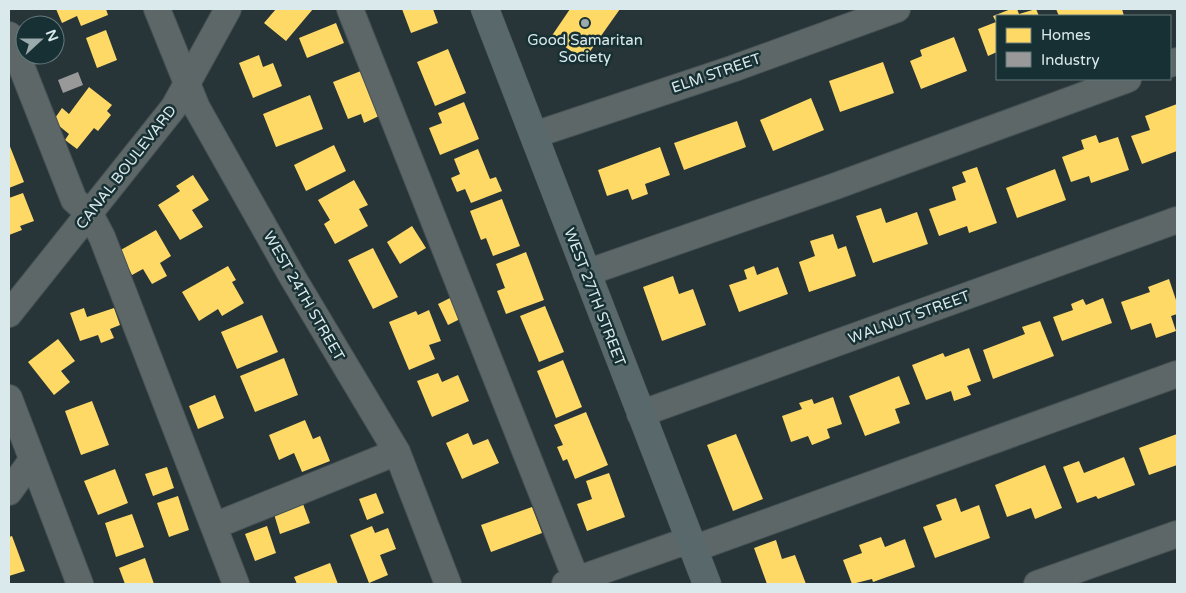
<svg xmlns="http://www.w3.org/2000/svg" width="1186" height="593" font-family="'Varela Round',sans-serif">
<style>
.homes{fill:#ffd966}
.industry{fill:#999}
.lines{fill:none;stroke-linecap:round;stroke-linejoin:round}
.minor-casing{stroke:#455154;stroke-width:28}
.major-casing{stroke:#455154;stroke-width:29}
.minor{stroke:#5d6768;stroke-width:26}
.major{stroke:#59696b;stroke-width:28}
.poi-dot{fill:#9baaac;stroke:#173033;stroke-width:2}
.labels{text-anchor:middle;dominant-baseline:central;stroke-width:5;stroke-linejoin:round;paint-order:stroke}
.poi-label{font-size:15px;fill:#dae9eb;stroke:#173033}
.street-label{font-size:15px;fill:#dae9eb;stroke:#173033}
</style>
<rect width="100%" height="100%" fill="#273538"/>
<!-- homes -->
<path class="homes" d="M56,9H106L108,15L81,26L77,16L62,23Z
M276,9H313L286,41L264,23Z
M402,9H433L438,23L411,33Z
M570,9H620L584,60L551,37Z
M1011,9H1017L1019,14L1036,9L1039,16H997V52L988,56L978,29L996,22L993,16Z
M1056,9H1122L1124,16H1059Z
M336,23L344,43L307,58L299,38Z
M106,30L117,60L97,68L86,38Z
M954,37L967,71L921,89L910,61L922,56L920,50Z
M448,49L466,93L435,106L417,62Z
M259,55L263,67L273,63L282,86L253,98L239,63Z
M883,62L894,93L840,112L829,81Z
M361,71L379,116L364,123L361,114L348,119L333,82Z
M89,87L112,105L107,111L111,115L98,131L94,128L77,149L65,140L69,134L53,121L62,108L69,114Z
M310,95L323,129L276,147L263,114Z
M811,98L824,130L773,151L760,120Z
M464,102L479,139L440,155L429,128L442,123L438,113Z
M1177,104V151L1142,164L1131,136L1150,130L1145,116Z
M737,121L746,147L684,170L674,143Z
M1096,135L1099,143L1118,137L1129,170L1091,183L1089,176L1071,182L1062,157L1084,149L1081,140Z
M9,144L24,182L9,188Z
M334,145L346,171L306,191L294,165Z
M660,147L670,175L645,184L648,194L632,200L628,189L607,196L598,170Z
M478,149L490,179L496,177L502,191L471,203L465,189L457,192L451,178L460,174L454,159Z
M977,167L997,223L969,233L967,226L939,236L929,209L956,200L952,187L966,182L962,172Z
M1055,169L1066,200L1017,218L1006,188Z
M193,175L209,200L192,210L203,227L180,240L158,205L180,191L176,186Z
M354,180L368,205L359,209L368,226L335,244L324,224L330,220L318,200Z
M23,193L34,221L20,226L22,230L9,235V198Z
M502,199L520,246L493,256L486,238L481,240L470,211Z
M881,208L886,223L917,212L928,244L873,263L856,216Z
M412,226L426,248L400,264L387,242Z
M156,230L171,256L160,263L167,276L152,284L143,269L132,275L119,251Z
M833,234L838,249L846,246L856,276L809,292L799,262L815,256L810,241Z
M373,248L398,297L373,309L348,260Z
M526,252L544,300L506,314L497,291L505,288L496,264Z
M228,266L236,280L232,282L244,303L222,316L218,309L199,321L182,292Z
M754,266L757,275L778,267L788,294L739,312L729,285L747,279L744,270Z
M673,276L679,294L693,289L706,325L662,341L643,287Z
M1169,279L1177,303V314L1171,316L1176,331L1156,338L1151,323L1131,330L1121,302L1150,292L1148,287Z
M452,297L462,318L448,325L438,304Z
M1103,298L1112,323L1062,341L1053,317L1073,310L1071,304L1083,299L1086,305Z
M545,306L564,352L539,362L520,316Z
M84,308L87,317L114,308L120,325L110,329L114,338L101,343L98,335L80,341L70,313Z
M429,310L441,341L429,345L435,359L409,370L389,322L416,311L418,315Z
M262,315L278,352L237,369L221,332Z
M1040,321L1054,356L993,379L983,350L1025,334L1022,327Z
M58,339L75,361L61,371L70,382L54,395L28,362Z
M969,348L981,381L967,386L971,395L954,401L951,391L926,400L912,365L943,353L945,357Z
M284,358L298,395L255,412L240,376Z
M563,360L582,407L556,418L537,371Z
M438,373L442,382L458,375L469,401L432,417L417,381Z
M899,376L910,404L895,409L900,423L865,436L849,396Z
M215,395L224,418L198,429L189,406Z
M833,397L842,424L827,429L830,438L812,445L808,436L791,442L782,416L802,409L799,403L812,399L814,404Z
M92,401L109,445L81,455L65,411Z
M586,412L608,465L575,479L567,459L563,461L557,447L563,445L554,425Z
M305,420L313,439L320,436L330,461L302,472L294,453L279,460L269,435Z
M468,433L473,445L488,439L499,463L462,479L446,443Z
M736,434L763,499L733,511L707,445Z
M1177,434V465L1149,475L1139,448Z
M1124,457L1135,485L1098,499L1096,496L1077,503L1063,467L1079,461L1084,473Z
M1045,465L1062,508L1035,519L1031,508L1007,517L995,485Z
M167,467L174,488L153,496L145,474Z
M115,469L128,503L98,515L84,481Z
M609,473L625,517L587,531L577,504L592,499L586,481Z
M376,493L384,513L367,520L359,499Z
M178,496L189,530L169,537L157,503Z
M956,498L961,512L979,505L990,538L935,558L923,527L942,520L936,505Z
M303,504L310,523L280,534L274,514Z
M532,507L542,533L491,552L481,525Z
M132,514L144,547L116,557L105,523Z
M267,526L276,553L255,561L245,534Z
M372,526L375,533L388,528L396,549L380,555L388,575L369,583L350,535Z
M12,536L25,571L9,576V537Z
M881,537L885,547L905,539L915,567L873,582L872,579L852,584L843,560L862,553L859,545Z
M776,540L782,559L795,555L806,584H767L754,548Z
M145,558L154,584H125L119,568Z
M330,563L338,584H297L294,577Z"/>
<!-- industry -->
<path class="industry" d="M78,72L83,85L63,93L58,80Z"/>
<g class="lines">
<defs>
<path id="minor" d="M157,9L197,108L293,278L397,452L448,584
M350,9L578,584
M9,35L74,200L90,214L102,237L236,584
M1170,64L1177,61
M534,135L732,69L897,9
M586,273L833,187L1128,79
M9,314L174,107L228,9
M9,398L80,584
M640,414L1177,220
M9,492L32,460
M214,526L397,452
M693,549L1177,374
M565,584L689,540
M1037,584L1177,534"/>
<path id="major" d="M485,9L707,584"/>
</defs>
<!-- minor casing -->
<use href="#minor" class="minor-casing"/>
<!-- major casing -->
<use href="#major" class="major-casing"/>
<!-- minor -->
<use href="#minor" class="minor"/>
<!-- major -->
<use href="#major" class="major"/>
</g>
<!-- markers -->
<circle class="poi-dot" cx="585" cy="23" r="5"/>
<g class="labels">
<!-- poi labels -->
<g class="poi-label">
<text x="585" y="40">Good Samaritan<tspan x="585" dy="17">Society</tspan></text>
</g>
<!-- street labels -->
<g class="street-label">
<text transform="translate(716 73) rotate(-19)">ELM STREET</text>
<text transform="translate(126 167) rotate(-52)">CANAL BOULEVARD</text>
<text transform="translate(304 296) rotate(60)">WEST 24TH STREET</text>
<text transform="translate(595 297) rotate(69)">WEST 27TH STREET</text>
<text transform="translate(909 317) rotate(-20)">WALNUT STREET</text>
</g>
</g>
<!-- border -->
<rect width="1186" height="593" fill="none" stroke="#dae9eb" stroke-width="20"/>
<!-- legend -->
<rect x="996" y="15" width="175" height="65" fill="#173033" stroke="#657a7d"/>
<rect x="1006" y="28" width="25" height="15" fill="#ffd966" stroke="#657a7d"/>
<text x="1041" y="40" font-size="15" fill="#dae9eb">Homes</text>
<rect x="1006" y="52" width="25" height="15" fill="#999999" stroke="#657a7d"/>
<text x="1041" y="65" font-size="15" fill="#dae9eb">Industry</text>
<!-- north arrow -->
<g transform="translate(40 40) rotate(69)"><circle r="24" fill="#173033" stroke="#657a7d"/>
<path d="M0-4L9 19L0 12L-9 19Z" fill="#9baaac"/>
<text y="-8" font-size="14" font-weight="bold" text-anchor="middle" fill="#dae9eb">N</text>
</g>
</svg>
